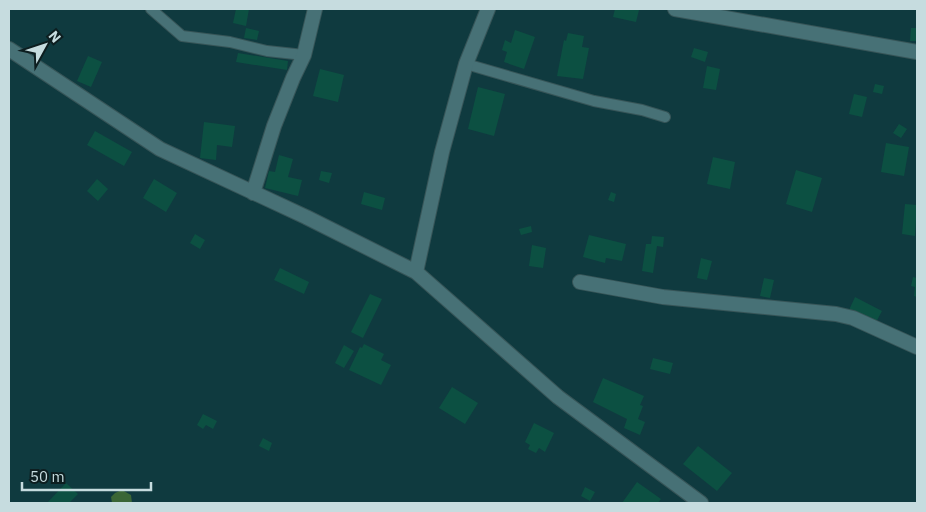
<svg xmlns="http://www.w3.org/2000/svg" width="926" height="512" font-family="'IBM Plex Sans',sans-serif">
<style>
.green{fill:#3a6636}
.building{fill:#0c5042}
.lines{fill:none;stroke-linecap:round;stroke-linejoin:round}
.service-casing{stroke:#375558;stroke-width:12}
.minor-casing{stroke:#375558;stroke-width:16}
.service{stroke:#477176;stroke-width:10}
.minor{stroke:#477176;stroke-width:14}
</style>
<rect width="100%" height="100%" fill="#0f3a3f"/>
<!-- green -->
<path class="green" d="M122,490L131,495L132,503H112L111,497L115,493Z"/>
<!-- building -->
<path class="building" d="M236,9H249L246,26L233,23Z
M615,9L639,10L636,22L613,17Z
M246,28L259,31L257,40L244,38Z
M911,28H917V41H910Z
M515,30L535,37L524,69L504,62L507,52L502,50L505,40L511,43Z
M568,33L584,36L582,47L589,48L583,79L557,76L564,40L566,41Z
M694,48L708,52L705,62L691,57Z
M238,53L288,61L287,70L236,62Z
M88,56L102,62L91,87L77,81Z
M707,66L720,69L716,90L703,88Z
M320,69L344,75L338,102L313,96Z
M875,84L884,86L882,94L873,92Z
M478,87L505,94L494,136L468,129Z
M854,94L867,97L862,117L849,114Z
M204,122L235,126L232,147L217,145L216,160L200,158Z
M899,124L907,129L901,138L893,133Z
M95,131L132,152L124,166L87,145Z
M886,143L909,147L904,176L881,172Z
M279,155L293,159L288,177L302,180L298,196L265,188L269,171L275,172Z
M713,157L735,162L730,189L707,184Z
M796,170L822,178L812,212L786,204Z
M321,171L332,173L329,183L319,180Z
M97,179L108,189L98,201L87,191Z
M154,179L177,193L166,212L143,198Z
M364,192L385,198L382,210L361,204Z
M611,192L616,194L614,202L608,200Z
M905,204L917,205L915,236L902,234Z
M531,226L532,232L521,235L519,229Z
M195,234L205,240L200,249L190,243Z
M589,235L626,244L622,261L606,258L605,263L583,257Z
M652,236L664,237L663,247L657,246L653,273L642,271L646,244H651Z
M532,245L546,248L543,268L529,266Z
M701,258L712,261L707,280L697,278Z
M280,268L309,282L304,294L274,280Z
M913,277L917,278V297L914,296L915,287L911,286Z
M764,278L774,280L770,298L760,296Z
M370,294L382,299L363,338L351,332Z
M855,297L882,311L875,324L849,310Z
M364,344L384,354L381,360L391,365L381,385L349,370L360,347L362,348Z
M344,345L354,351L344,368L335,363Z
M653,358L673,363L670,374L650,369Z
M603,378L644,396L640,405L643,406L638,419L645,422L640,435L624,428L627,419L593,402Z
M452,387L478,403L465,424L439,408Z
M203,414L217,421L213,429L206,425L203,429L197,425Z
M534,423L554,433L545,452L539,448L536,453L528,449L530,445L525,442Z
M263,438L272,443L269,451L259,446Z
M698,446L732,473L717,491L683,464Z
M637,482L661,499L658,503H622Z
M66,483L78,494L69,503H47Z
M585,487L595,492L590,501L581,496Z"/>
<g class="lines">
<defs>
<path id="service" d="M151,9L182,36L230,42L267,51L304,55
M466,64L594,101L642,110L665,117"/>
<path id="minor" d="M675,9L917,52
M9,49L160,149L306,217L416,272L558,397L701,503
M253,193L274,126L293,78L304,55L315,9
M416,272L442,152L466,64L488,9
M580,282L663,297L836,314L853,318L917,347"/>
</defs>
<!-- service casing -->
<use href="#service" class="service-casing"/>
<!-- minor casing -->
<use href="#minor" class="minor-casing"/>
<!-- service -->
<use href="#service" class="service"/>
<!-- minor -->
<use href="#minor" class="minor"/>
</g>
<!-- border -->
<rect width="926" height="512" fill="none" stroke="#c6dcdf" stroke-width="20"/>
<!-- north arrow -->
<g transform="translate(45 45) rotate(50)" stroke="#0d1e20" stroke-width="4" paint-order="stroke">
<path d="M0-4L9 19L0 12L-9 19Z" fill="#c6dcdf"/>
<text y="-8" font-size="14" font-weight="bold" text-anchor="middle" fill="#c6dcdf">N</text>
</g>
<!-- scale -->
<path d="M22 482v8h129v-8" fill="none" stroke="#c6dcdf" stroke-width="2.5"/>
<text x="30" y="482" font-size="15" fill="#c6dcdf" stroke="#0d1e20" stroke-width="4" paint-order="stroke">50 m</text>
</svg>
